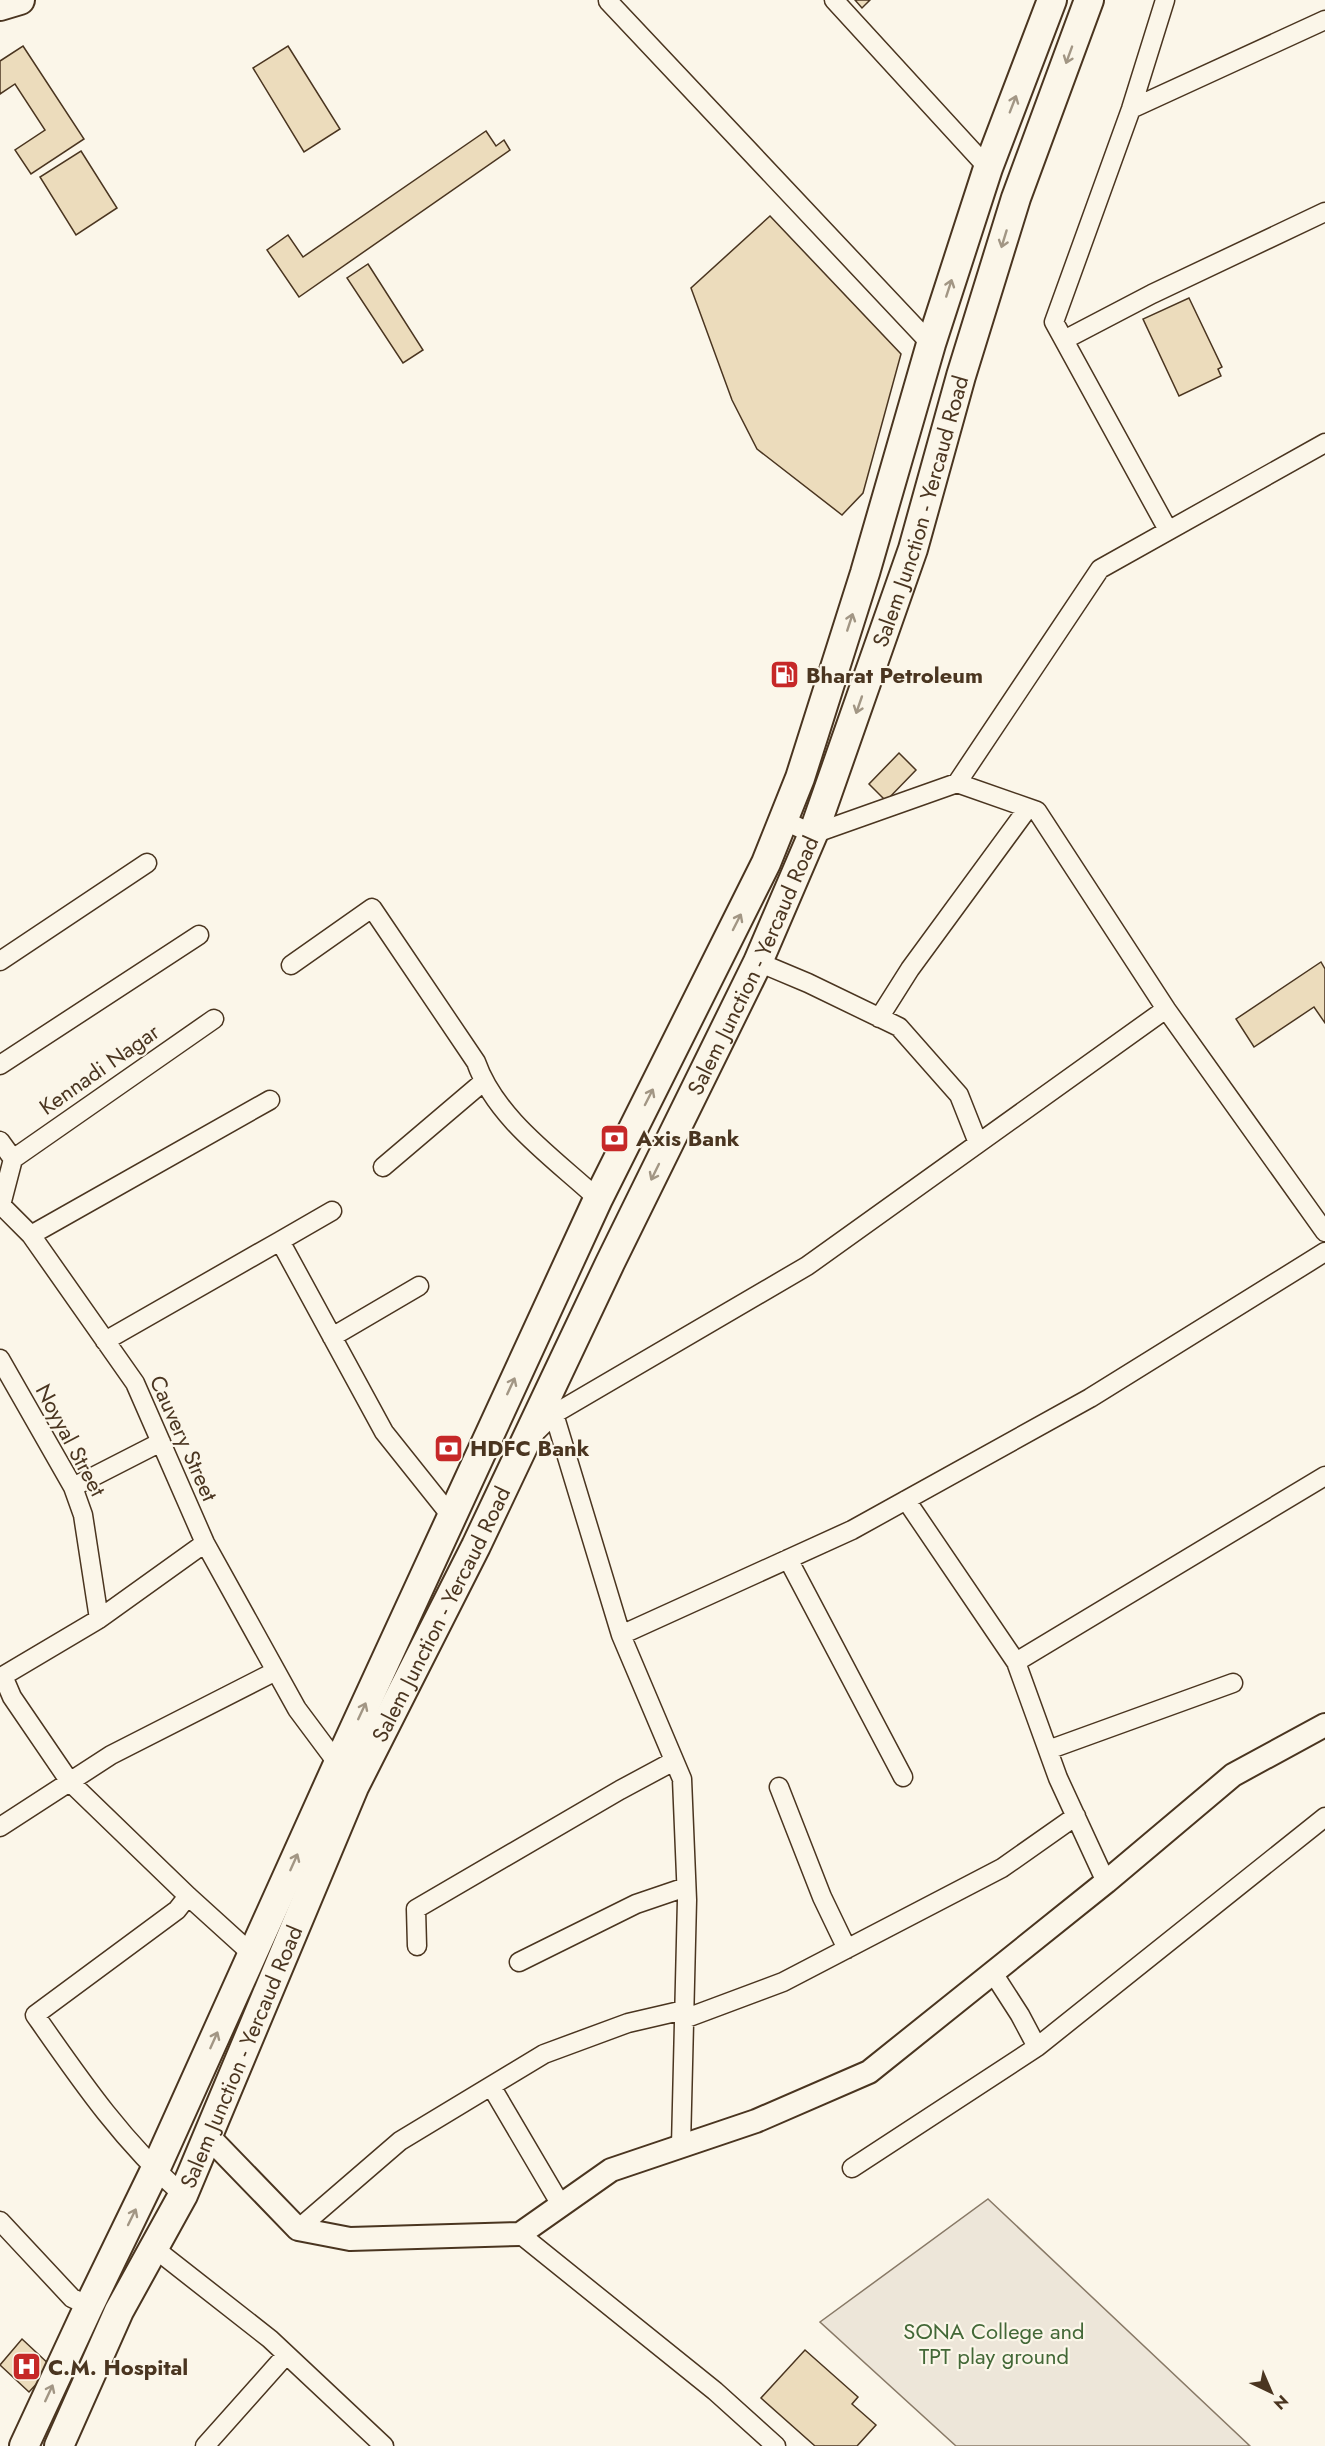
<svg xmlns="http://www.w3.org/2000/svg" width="1325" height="2446" font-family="Jost,sans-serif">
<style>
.green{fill:#ede6d9;stroke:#887966;stroke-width:1.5}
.building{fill:#ecdcbc;stroke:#4a3520;stroke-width:1.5}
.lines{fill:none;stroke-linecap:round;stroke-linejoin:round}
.minor-casing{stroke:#4a3520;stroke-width:21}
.tertiary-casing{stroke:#4a3520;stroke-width:26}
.primary-casing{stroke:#4a3520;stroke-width:32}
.minor{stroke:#fbf6e9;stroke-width:18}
.tertiary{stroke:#fbf6e9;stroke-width:22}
.primary{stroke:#fbf6e9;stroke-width:28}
.oneway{stroke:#a29684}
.labels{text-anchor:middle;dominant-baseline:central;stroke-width:4.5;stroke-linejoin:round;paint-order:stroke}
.street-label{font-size:22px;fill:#4a3520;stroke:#fbf6e9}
.poi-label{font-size:22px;font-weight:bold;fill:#4a3520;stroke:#fbf6e9;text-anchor:start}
.park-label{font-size:22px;fill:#436837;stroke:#fbf6e9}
</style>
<rect width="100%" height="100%" fill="#fbf6e9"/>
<!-- green -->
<path class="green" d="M988,2199L1250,2446H956L820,2322Z"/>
<!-- building -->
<path class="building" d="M855,0H870L862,8Z
M23,46L84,139L31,174L15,150L45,130L15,84L0,94V61Z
M288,46L340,129L304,152L253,68Z
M486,131L496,146L504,140L510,150L299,297L267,250L288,235L303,257Z
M81,151L117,208L76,235L40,177Z
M770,216L901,354L863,493L842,515L757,449L732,400L691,288Z
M368,264L423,350L403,363L347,278Z
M1189,298L1222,367L1218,369L1221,376L1179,396L1143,319Z
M899,753L916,770L886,801L869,784Z
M1321,962L1325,969V1023L1314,1007L1254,1047L1236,1019Z
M22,2339L52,2367L29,2392L0,2365Z
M805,2350L858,2397L852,2404L876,2425L857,2446H815L761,2398Z"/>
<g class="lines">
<defs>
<path id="minor" d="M834,0L988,168
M1165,0L1131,109L1054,322L1168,530
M608,1L931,344
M1131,109L1325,20
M1064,340L1152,294L1325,212
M783,820L813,834L957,783L1100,569L1325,443
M0,961L147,863
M758,962L808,983L899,1027L959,1095L978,1143
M291,965L372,908L476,1062C496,1119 555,1159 598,1199
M1166,1009L1325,1232
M879,1018L910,969L1028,808
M0,1065L199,935
M0,1141L13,1159L1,1205L31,1235L135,1383L205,1543L297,1709L338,1764
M13,1159L214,1019
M383,1167L483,1082
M31,1235L270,1100
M280,1241L332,1211
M332,1337L419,1286
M105,1341L280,1241L384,1432L451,1516
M0,1359L73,1487L83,1515L99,1619
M554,1414L621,1635L852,1530L1090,1398L1325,1252
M538,1430L554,1414L807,1266L1166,1009L1037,811L957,783
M73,1487L161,1442
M906,1500L1016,1662L1325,1476
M205,1543L99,1619L3,1676L12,1697L70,1782L188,1896L252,1954
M788,1559L903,1777
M621,1635L682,1779L687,1900L681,2146
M1016,1662L1058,1778L1106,1882
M1048,1750L1233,1683
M779,1787L822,1897L847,1949
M0,1827L111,1755L276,1671
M417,1946L416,1909L620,1790L674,1761
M519,1962L636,1904L686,1887
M993,1973L1020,2015L1037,2047
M684,2019L783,1982L1002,1868L1076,1816
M491,2086L561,2205
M852,2168L1037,2047L1325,1817
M183,2195C122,2141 81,2081 35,2015L177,1910L188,1896
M0,2221L72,2298L89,2306
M298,2229L400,2141L544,2054L628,2023L684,2010
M520,2234L715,2391L776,2446
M154,2248L270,2339L384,2446
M205,2446L286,2355"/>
<path id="tertiary" d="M207,2135L298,2229L350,2239L520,2234L611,2170L756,2121L869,2072L1106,1882L1233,1775L1325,1725"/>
<g id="primary">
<path d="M0,6L20,0"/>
<path d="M24,2446L89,2306L155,2170L338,1764L598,1199L766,863L800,778L865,573L931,344L988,168L1052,0"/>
<path id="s1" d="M59,2446L119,2311L183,2195L354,1787L476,1546L610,1263L758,962L813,834L913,549L961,376L1016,198L1089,0"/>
</g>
</defs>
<!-- minor casing -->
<use href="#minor" class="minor-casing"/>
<!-- tertiary casing -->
<use href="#tertiary" class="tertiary-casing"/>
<!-- primary casing -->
<use href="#primary" class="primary-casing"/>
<!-- minor -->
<use href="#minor" class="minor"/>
<!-- tertiary -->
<use href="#tertiary" class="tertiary"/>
<!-- primary -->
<use href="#primary" class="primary"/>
</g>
<!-- one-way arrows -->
<defs><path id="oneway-shaft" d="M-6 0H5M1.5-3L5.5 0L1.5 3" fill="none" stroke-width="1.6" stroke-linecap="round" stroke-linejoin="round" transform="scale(1.5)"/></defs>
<g class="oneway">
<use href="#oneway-shaft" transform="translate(1069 55) rotate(110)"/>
<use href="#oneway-shaft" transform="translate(1013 104) rotate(-69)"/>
<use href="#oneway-shaft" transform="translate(1004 239) rotate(107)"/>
<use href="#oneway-shaft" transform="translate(949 288) rotate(-72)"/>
<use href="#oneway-shaft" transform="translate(850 622) rotate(-72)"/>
<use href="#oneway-shaft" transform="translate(859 705) rotate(109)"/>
<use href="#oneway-shaft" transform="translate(737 922) rotate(-63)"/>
<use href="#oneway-shaft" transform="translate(649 1097) rotate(-63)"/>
<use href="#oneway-shaft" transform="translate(655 1172) rotate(116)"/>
<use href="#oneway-shaft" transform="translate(511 1386) rotate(-65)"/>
<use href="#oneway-shaft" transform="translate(362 1711) rotate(-65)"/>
<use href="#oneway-shaft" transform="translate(294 1862) rotate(-66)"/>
<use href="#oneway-shaft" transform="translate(214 2040) rotate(-66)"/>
<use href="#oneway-shaft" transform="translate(132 2217) rotate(-64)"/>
<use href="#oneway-shaft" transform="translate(49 2393) rotate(-65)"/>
</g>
<!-- icons -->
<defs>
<symbol id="fuel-square" viewBox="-11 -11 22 22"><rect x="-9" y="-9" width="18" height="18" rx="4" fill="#c62828" stroke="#fbf6e9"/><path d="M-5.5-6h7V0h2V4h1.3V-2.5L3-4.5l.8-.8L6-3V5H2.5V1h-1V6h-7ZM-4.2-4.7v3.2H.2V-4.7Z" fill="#fff"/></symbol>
<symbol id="bank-square" viewBox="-11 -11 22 22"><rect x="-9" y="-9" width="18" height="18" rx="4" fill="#c62828" stroke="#fbf6e9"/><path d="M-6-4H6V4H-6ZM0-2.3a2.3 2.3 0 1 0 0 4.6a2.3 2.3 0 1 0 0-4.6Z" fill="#fff"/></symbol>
<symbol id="hospital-square" viewBox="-11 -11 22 22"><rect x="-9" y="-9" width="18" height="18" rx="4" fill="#c62828" stroke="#fbf6e9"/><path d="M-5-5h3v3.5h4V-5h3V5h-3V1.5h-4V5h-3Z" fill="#fff"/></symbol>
</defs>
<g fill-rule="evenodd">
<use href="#fuel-square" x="768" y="658" width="33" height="33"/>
<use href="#bank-square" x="598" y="1122" width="33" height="33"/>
<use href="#bank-square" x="432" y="1432" width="33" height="33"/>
<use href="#hospital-square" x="10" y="2350" width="33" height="33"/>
</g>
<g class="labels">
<!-- street labels -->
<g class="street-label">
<text stroke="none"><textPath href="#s1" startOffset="2121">Salem Junction - Yercaud Road</textPath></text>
<text stroke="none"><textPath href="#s1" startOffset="1636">Salem Junction - Yercaud Road</textPath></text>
<text transform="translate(99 1069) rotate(-35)">Kennadi Nagar</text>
<text transform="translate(184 1438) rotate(66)">Cauvery Street</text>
<text transform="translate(71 1440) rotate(62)">Noyyal Street</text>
<text stroke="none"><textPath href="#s1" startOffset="916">Salem Junction - Yercaud Road</textPath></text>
<text stroke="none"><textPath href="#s1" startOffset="430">Salem Junction - Yercaud Road</textPath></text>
</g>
<!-- poi labels -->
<g class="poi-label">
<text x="806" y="675">Bharat Petroleum</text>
<text x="636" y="1138">Axis Bank</text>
<text x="470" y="1448">HDFC Bank</text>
<text x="48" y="2367">C.M. Hospital</text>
</g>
<!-- park labels -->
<g class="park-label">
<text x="994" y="2331">SONA College and<tspan x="994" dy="25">TPT play ground</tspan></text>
</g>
</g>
<!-- north arrow -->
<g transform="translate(1271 2392) rotate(136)" stroke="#fbf6e9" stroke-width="4.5" paint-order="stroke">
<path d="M0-4.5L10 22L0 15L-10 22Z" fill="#4a3520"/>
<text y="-9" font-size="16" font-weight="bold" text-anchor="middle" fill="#4a3520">N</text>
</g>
</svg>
